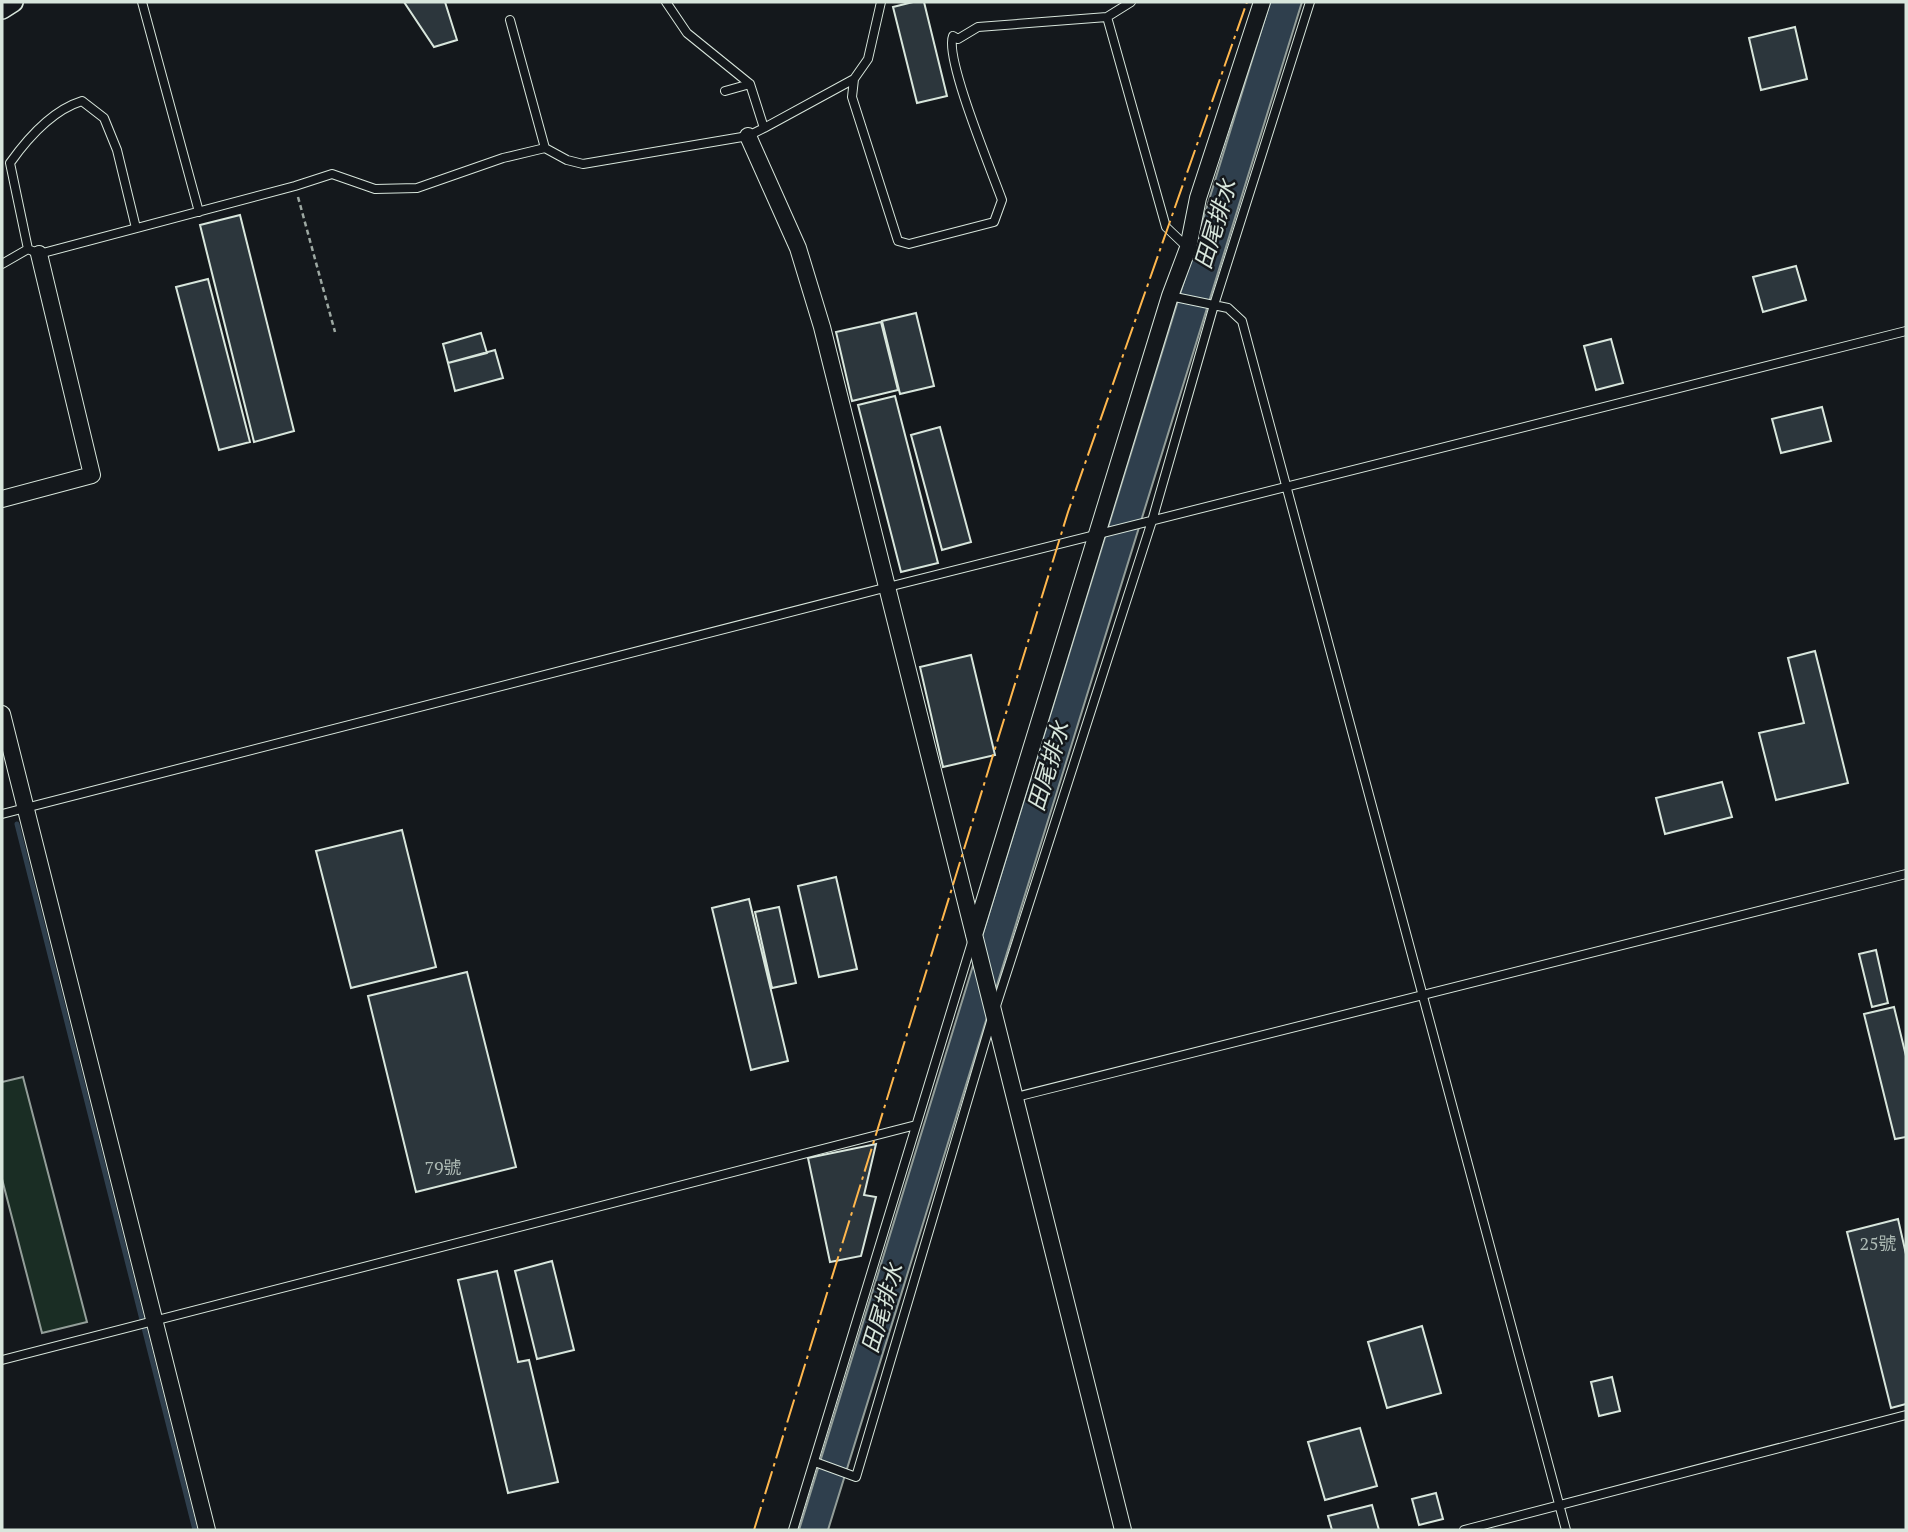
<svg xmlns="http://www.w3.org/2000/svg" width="1908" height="1532" font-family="'PT Serif','Noto Sans TC',serif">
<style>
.green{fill:#1a2d24;stroke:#939e99;stroke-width:2}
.water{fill:#2f3f4d;stroke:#939e99;stroke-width:2}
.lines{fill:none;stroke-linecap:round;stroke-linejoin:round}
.stream{stroke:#2f3f4d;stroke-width:5}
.building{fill:#2c363c;stroke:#d8e6dc;stroke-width:2}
.service-casing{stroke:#d8e6dc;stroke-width:10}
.minor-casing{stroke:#d8e6dc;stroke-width:18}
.tertiary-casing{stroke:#d8e6dc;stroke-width:22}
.path{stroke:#9da8a2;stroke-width:2.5;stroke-dasharray:5 3.5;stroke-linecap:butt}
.service{stroke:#14181c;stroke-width:8}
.minor{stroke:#14181c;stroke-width:16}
.tertiary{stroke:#14181c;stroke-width:19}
.power{stroke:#ffb74d;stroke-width:2;stroke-dasharray:24 5 3.5 5;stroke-linecap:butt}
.labels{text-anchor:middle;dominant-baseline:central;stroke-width:5;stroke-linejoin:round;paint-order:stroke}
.number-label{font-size:18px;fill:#adbab4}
.water-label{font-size:23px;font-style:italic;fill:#d8e6dc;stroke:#14181c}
</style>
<rect width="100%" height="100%" fill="#14181c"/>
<!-- green -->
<path class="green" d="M23,1077L87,1322L42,1333L2,1179V1082Z"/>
<!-- water -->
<path class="water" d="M1270,2H1302L828,1530H799Z"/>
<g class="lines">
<!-- stream -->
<path class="stream" d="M17,824L195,1530"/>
</g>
<!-- building -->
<path class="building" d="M404,2H445L457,40L434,47Z
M913,2H924L947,96L917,103L893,7Z
M1795,27L1807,79L1761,90L1749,38Z
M240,215L294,431L254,442L200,225Z
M1796,266L1806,300L1763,312L1753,277Z
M208,279L250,442L219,450L176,287Z
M916,313L934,386L900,394L882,321Z
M881,322L898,390L852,401L836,332Z
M481,333L487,353L448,363L443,344Z
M1611,339L1623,383L1596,390L1584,346Z
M495,350L503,378L455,391L448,363Z
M895,396L938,563L901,572L858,405Z
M1822,407L1831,441L1781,453L1772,419Z
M940,427L971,542L942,550L911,435Z
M1815,651L1848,783L1776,800L1759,733L1804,723L1788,658Z
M971,655L995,755L943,767L920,667Z
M1722,782L1732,817L1665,834L1656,798Z
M402,830L436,967L351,988L316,851Z
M836,877L857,969L819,977L798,886Z
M749,899L788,1061L751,1070L712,908Z
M779,907L796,983L772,988L755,912Z
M1876,950L1888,1003L1872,1007L1859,954Z
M467,972L516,1167L416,1192L368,996Z
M1894,1007L1906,1056V1137L1895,1139L1864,1014Z
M876,1144L864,1195L876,1197L861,1256L830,1262L808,1158Z
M1898,1219L1906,1254V1404L1891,1408L1847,1232Z
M552,1261L574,1350L537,1359L515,1271Z
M497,1271L518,1362L529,1360L558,1482L508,1493L458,1280Z
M1422,1326L1441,1393L1387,1408L1368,1342Z
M1612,1377L1620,1411L1599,1416L1591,1382Z
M1360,1428L1377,1486L1325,1500L1308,1442Z
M1436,1493L1443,1519L1419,1525L1412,1499Z
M1372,1505L1379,1530H1332L1328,1516Z"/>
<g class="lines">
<defs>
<path id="service" d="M142,2L199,212
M666,2L687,33L750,84L764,128
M1107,17L1166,227L1188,248
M510,20L545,148
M854,79L852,97L898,241L909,244L994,222L1002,200C992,172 944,57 953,36L958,39L978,27L1107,17L1131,2
M725,91L750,84
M136,228L117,150L104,118L82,101C53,110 27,139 10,163L28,249L39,254L295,186L332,174L375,189L417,188L503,158L545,148L567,160L583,164L748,136L764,128L854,79L868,59L881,2
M2,264L28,249
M1170,296L1228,308L1242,321L1566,1530
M2,814L888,587L1906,331
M996,1006L1152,521L1214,305L1310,2
M1016,1097L1906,874
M2,1360L916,1125
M815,1462L856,1477L992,1018
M793,1530L973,939
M1464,1530L1906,1415"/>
<path id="minor" d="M748,136L798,248L822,327L1123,1530
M2,499L92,475L39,254
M2,714L207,1530
M974,935L1170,296L1188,248L1198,198L1262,2"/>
<path id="tertiary" d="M2,9L13,2"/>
</defs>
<!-- service casing -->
<use href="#service" class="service-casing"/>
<!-- minor casing -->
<use href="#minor" class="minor-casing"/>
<!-- tertiary casing -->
<use href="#tertiary" class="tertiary-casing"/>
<!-- path -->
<path class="path" d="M298,197L335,332"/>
<!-- service -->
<use href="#service" class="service"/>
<!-- minor -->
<use href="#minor" class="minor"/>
<!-- tertiary -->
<use href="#tertiary" class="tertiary"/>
<!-- power -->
<path class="power" d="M754,1530L1068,512L1247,2"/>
</g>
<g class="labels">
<!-- number labels -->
<g class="number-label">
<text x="443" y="1167">79號</text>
<text x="1878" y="1243">25號</text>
</g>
<!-- water labels -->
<g class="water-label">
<text transform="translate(1215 224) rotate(-73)">田尾排水</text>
<text transform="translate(1048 766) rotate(-73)">田尾排水</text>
<text transform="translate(882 1308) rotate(-73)">田尾排水</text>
</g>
</g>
<!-- border -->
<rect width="1908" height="1532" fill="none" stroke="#d8e6dc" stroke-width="7"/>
</svg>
